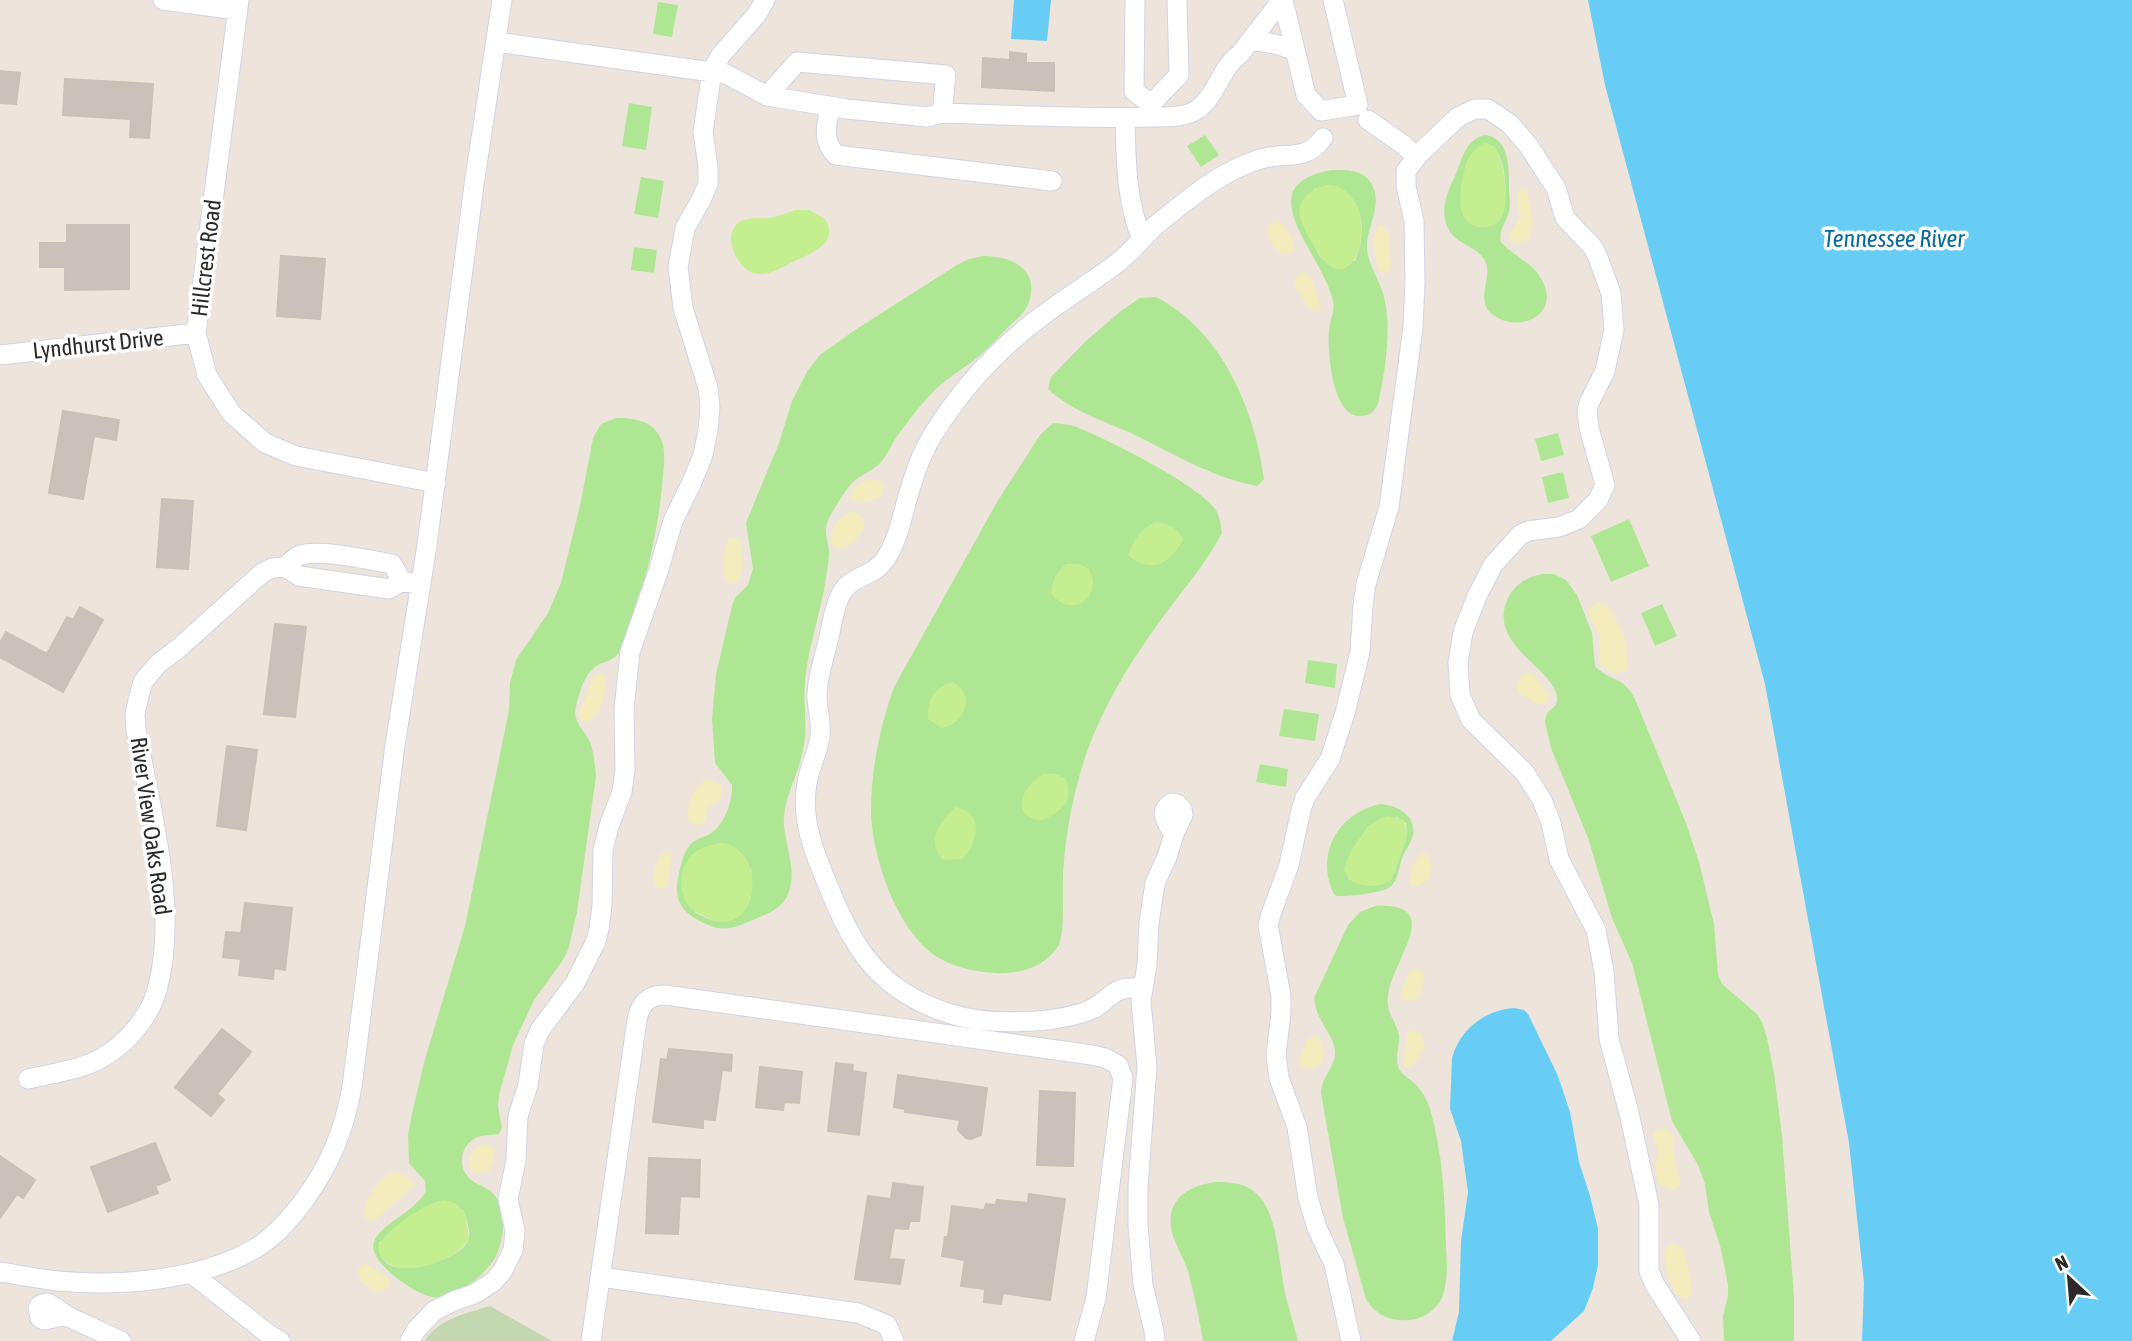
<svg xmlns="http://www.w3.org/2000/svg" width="2132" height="1341" font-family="'Asap Condensed',sans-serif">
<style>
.green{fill:#afe694;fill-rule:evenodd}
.sand{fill:#f4ecbc}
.cemetery{fill:#c3d7b1}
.pitch{fill:#c4ee8f}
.water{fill:#68cdf4}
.building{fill:#c8c2ba;stroke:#c8c1b4;stroke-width:2}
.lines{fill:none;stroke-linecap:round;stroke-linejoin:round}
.minor-casing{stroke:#d0d3e3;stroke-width:21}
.minor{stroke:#fff;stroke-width:19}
.labels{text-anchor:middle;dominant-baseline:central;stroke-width:7;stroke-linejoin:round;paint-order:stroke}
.street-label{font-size:23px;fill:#2a2a2a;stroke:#fff}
.water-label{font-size:24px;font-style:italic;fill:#0769a1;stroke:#fff}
</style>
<rect width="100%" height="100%" fill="#ede5db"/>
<!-- green -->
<path class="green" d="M658,2L678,5L672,37L653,34Z
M629,103L652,107L646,150L622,146Z
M1205,135L1219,155L1201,167L1187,146Z
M1485,135C1510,138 1509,169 1509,189C1509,196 1511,204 1509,211C1507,222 1498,230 1501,242C1514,257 1534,263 1543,282C1560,317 1516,334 1492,314C1475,300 1492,279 1486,263C1479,247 1459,245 1450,232C1438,212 1447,193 1455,176C1463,159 1464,140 1485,135ZM1494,146C1507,165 1507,192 1503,214L1461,207V187L1468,160Z
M1332,170C1346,170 1362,169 1371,183C1384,203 1367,225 1367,246C1367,265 1380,279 1384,297C1392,329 1385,372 1378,404C1374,412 1371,415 1362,416C1332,420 1327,349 1329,329C1330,320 1335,311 1333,302C1326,257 1243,185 1332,170ZM1328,185C1334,187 1343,189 1348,194C1366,210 1364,241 1355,261L1320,257L1300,218L1314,189Z
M641,177L664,181L658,218L634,214Z
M634,247L657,250L654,273L631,270Z
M983,256C1010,256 1040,268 1029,302C1026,312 1017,319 1009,326C999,336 990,347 979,356C966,367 950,376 937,388C922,403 906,423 894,441C889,449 886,457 880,463C874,470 865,473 858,478C846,487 838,503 830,516C822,531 828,537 829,552C829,560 827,570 826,578C821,612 808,647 805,682C803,704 808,728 803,750C799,773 786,793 784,816C782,843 799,867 788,894C782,911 761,916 746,923C732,929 720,931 706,924C679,912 672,898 680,869C682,861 684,852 690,845C695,839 701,838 708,835C724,827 733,801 732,785L715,763L712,719L716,674L732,606L735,598L748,585L753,569L746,523L779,443L792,401L808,370L820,355L855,330L957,265L969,259ZM751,868C755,895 749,924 716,921C709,920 700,915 694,912Z
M1156,297C1221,330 1255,409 1264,479L1257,486C1213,478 1172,453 1133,434C1104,421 1071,411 1048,389L1051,377L1086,341L1122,310L1140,298Z
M616,418C633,418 653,420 661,439C666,450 664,464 663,476C659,524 650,565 635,611C630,624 627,639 620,651C615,660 606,661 598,665C584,674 580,691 576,707C572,724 586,730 591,745C594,755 595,765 596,776L577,912L568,950L563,960L534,1000L513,1045L499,1095L498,1107L502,1128L499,1134C492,1135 484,1135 478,1137C461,1144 457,1164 468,1177C474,1184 483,1185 490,1191C508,1204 505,1238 496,1256C487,1274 454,1301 432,1297C415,1294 367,1262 374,1242C379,1225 415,1212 426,1191L425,1181L409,1163L408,1134L413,1109L425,1059L465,926L509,710L510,683L516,660L548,613L561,583L580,506L593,438L601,424ZM436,1202L463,1210C466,1218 470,1229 469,1238C464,1259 406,1275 389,1265C384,1262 381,1256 379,1252V1243L396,1227Z
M1053,423C1060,424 1068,424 1074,426C1103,437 1204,487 1217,512C1220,518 1221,527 1222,533C1204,568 1177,596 1155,628C1120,677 1090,730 1076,789C1069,816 1063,856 1063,883C1062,902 1065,923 1060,941C1059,947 1055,950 1052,954C1034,973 1006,975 983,972C968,970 950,965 937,957C897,931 872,857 871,812C871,770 880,726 894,687L997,502L1040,435Z
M1558,433L1564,455L1541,461L1535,439Z
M1563,472L1569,498L1548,503L1542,477Z
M1629,519L1649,566L1611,582L1591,536Z
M1542,574H1554L1566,580L1577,595L1592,633L1595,666C1611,683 1622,674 1635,699L1686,823L1699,862L1714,924L1718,974L1722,984L1757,1014L1762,1022L1767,1038L1774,1073L1782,1136L1794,1297V1341H1724L1723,1316L1728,1296V1285L1721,1249L1709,1212L1705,1184L1698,1165L1672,1121L1632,963L1612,918L1588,838L1551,748L1545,721L1547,713L1556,705C1567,672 1484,649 1508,598C1515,584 1527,577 1542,574Z
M1662,604L1677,636L1655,646L1641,613Z
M1308,660L1337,664L1335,688L1305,683Z
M1284,709L1319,714L1315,741L1279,736Z
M1260,764L1288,769L1286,787L1256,782Z
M1380,804C1398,805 1419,817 1412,838C1410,845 1405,851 1402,858C1399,868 1398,881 1390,887C1382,893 1346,897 1336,896C1331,891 1330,884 1328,877C1322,841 1345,812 1380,804ZM1397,817L1406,823L1407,835L1394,874L1364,885L1348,879L1349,856L1368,827Z
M1375,906C1453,902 1382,969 1388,1005C1389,1016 1397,1024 1399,1035C1400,1047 1393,1061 1401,1072C1404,1076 1410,1079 1413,1082C1421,1089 1427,1099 1430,1109C1443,1154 1445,1200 1446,1247C1447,1262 1448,1279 1443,1295C1439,1308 1425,1318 1411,1320C1392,1322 1376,1316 1366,1299L1343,1218L1321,1093C1321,1077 1336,1067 1335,1051C1333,1032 1316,1022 1314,998L1348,925L1360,912Z
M1216,1182C1231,1182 1246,1183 1257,1194C1278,1213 1279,1265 1285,1293C1289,1309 1294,1325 1298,1341H1203C1199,1318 1194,1294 1188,1271C1184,1259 1177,1248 1173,1236C1163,1202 1185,1186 1216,1182Z"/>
<!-- sand -->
<path class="sand" d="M1521,188L1527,190L1528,193L1533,225L1529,239L1516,244L1511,239L1509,235L1520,217L1517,196Z
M1277,221C1287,225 1295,240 1293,251L1286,255C1275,252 1266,237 1268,226Z
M1378,226H1383L1387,230L1389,236L1391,265L1389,271L1384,274L1378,269L1373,241Z
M1303,272C1305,273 1307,273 1309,275C1312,278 1320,304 1321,308L1318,311L1310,310L1297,290L1294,283L1295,278Z
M877,480L882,483L884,486L881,496C839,517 844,478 877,480Z
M855,512C862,516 866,522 863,530C857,541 848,549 835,549L830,540C832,526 841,513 855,512Z
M732,538L739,540L741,543L743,564L739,581L730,584L724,577C724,566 723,550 728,540Z
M1599,603L1608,606L1623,632L1628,666L1627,670C1616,676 1607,672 1600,663V635L1588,615L1590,607Z
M1529,672L1534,675L1549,695L1546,704L1535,703L1518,692L1517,682L1523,675Z
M596,673H601L605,677C606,693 602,720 583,722L579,717V711L586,698L591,680Z
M708,779L721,786L722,793L719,799L707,808L706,820C700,827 693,826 688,820C687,804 693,785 708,779Z
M665,853L672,855L668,885L666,888L658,889C649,878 656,866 661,854Z
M1422,853L1428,855C1435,870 1430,887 1411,886C1407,874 1414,862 1422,853Z
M1414,968L1423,972C1425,987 1421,1008 1401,998L1400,995L1408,974Z
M1413,1030L1422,1035L1425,1048L1414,1064L1407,1068L1404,1066L1403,1063L1407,1035L1408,1031Z
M1313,1036L1319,1038L1324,1049L1323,1061L1316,1068L1304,1069L1299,1063L1307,1040Z
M1662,1128L1668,1130L1672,1134L1675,1161L1681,1184L1677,1188L1671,1191L1659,1185L1655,1166L1659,1153L1653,1135L1656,1130Z
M485,1144L493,1147L494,1160L489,1171L476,1173L469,1168V1157L476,1147Z
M393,1171L406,1176L414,1184L413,1187L375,1220L370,1221L364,1216C362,1200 380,1180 393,1171Z
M1675,1244L1684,1249L1692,1288V1294L1687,1299L1675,1294L1666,1269L1664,1252L1669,1245Z
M366,1264L390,1279V1284L386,1289L377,1292C367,1289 359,1281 358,1270L363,1265Z"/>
<!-- cemetery -->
<path class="cemetery" d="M490,1306L552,1341H425C437,1319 468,1313 490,1306Z"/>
<!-- pitch -->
<path class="pitch" d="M1485,143L1494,146C1504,160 1511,206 1500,220C1495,226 1488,228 1480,227C1456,225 1459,195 1463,178C1465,163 1470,149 1485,143Z
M1333,185C1361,193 1365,225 1359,249C1355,263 1342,277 1328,265C1321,259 1317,250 1312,243C1308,235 1302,226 1300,218C1295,198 1316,184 1333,185Z
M795,210H809L825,219C828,224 830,229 829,235C825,249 807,255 795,261C775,271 754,285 738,260C734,253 731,246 731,239C731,232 735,224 741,221C749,217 760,219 769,218C778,217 786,213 795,210Z
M1155,522C1169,523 1176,527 1183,539C1171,564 1151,575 1128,555C1134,539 1140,530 1155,522Z
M1066,564H1079L1089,569C1090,573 1092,576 1093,580C1094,605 1067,615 1051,593C1053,579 1056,573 1066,564Z
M952,682C977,693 965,724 942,728L928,719C927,699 934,688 952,682Z
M1043,774H1055L1065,778C1076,801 1061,811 1041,821C1008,815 1023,786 1043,774Z
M956,807C985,813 978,843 962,859L943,860C926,842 939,821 956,807Z
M1388,816L1404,820L1407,835L1392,879C1379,890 1348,889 1344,869C1350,850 1367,820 1388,816Z
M719,843C763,844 763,921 723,922C714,922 706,917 698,913C677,903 676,868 694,853C700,848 710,845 719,843Z
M444,1200L456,1203L465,1214L469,1238C457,1263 385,1287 378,1247C385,1230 425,1203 444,1200Z"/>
<!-- water -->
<path class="water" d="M1014,0H1051L1047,41L1011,39Z
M1588,0H2132V1341H1862L1864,1283L1849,1143L1765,684L1605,85Z
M1514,1008L1524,1010L1528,1014L1558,1076L1570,1112L1579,1162L1590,1196L1598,1229V1265L1593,1288L1584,1311L1551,1341H1452L1459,1312L1461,1241L1468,1192L1461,1141L1450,1109L1452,1058C1460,1029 1485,1010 1514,1008Z"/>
<!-- building -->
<path class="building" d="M1010,52L1026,54V63H1054V91L982,87L983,58L1010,60Z
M0,71L20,73L16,104L0,103Z
M65,79L153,84L149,138L130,137L131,119L63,115Z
M67,225H129V289L65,290V267H40V243H67Z
M281,256L325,259L320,319L277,316Z
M63,411L119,420L116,440L94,436L83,499L49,493Z
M162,499L193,501L188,569L157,567Z
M80,607L103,620L63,692L0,657V643L6,632L47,654L67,617L73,620Z
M275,624L306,627L295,717L264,714Z
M227,746L257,750L246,830L217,826Z
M245,903L292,908L285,970L274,968L273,979L239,975L241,959L223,957L226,932L241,933Z
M222,1029L251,1052L217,1094L224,1100L211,1116L175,1087Z
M669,1049L732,1055L731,1071L722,1070L715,1120L703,1119V1128L653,1122L661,1059L667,1060Z
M836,1063L853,1065L852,1071L866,1073L859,1135L828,1131Z
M760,1067L802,1072L799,1103L784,1102L783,1110L756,1107Z
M898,1075L987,1088L981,1135L971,1139L966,1138L958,1130L960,1120L905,1112V1109L894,1107Z
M1040,1091L1075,1093L1073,1166L1037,1165Z
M155,1143L170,1180L155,1186L158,1193L108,1212L91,1167Z
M0,1156L35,1180L23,1198L17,1194L0,1218Z
M649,1158L700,1160L699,1197L680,1196L678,1234L646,1233Z
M893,1183L923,1187L919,1221H910L908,1229L894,1228L889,1259L904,1260L900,1284L855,1279L868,1196L891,1199Z
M1029,1194L1065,1199L1050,1300L1003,1293L1001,1304L984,1302L985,1289L961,1286L965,1260L942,1256L945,1237H948L952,1206L984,1210L986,1204L996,1205L997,1200L1028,1203Z"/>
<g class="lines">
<defs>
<path id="minor" d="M163,0L237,10
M239,0L196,333L207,375L231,413L265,443L296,456L436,483
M1135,0L1134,91L1151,104
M1283,0L1306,95L1321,111L1358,105L1333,0
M1251,40L1275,44L1294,50
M496,42L726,74L767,96L847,109L927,117L942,113
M767,96L797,62L946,75L942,113C1012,115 1081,119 1151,117C1166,117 1185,118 1198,109C1217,95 1221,67 1240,54L1282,0
M830,107C827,126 821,139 836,155L1052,181
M1150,117L1151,104L1179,75L1177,0
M1125,119C1126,159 1126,202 1142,239
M1368,120L1405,146L1416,157
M0,355L196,333
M402,581L392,564C370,560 318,548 298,556C294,558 289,564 285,567L299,576L389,589L402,581L421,585
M1143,989C1108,983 1112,1004 1082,1013C1046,1024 986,1025 951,1014C867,988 847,934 817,858C806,829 801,801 810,770C814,759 818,749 820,737C822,723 817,709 817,696C817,677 824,659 828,641C832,626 833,609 841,594C851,575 873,577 884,561C900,539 903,509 912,483C917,466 924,449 934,433C962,388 1000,347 1042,316C1068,296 1096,280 1121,260C1134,249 1144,236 1156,225C1168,215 1181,205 1194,195C1214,180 1236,166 1261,159C1287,151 1304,163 1323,138
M28,1079C53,1073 83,1070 105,1056C128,1042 150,1016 157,990C179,911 151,809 136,730L135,714L139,696L143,682L151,672L158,664L180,647L262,573L272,568L285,567
M0,1272C19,1275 39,1279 58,1281C119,1287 203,1280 256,1248C276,1236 291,1218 305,1199C331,1163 344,1130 352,1087L395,745L427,545L474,185L502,0
M191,1273L268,1334L280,1341
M601,1277L858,1313L887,1325L894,1341
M71,1318L62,1316L44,1320L40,1318L38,1308L40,1305L48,1303L71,1318L121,1341
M410,1341L416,1330L434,1311L454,1301L474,1294L493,1282L502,1272L513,1250L515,1231L508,1199L516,1160L518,1116L528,1085L534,1044L540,1030L575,983L596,941L599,929L602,905L603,850L609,826L622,792L625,770L624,709L630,652L658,572L673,521L692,482L703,455L708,430L710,407L708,388L683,308L678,267L685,228L701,200L708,184V167L703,132L712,71L721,55L757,14L765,0
M591,1341L637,1020C640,1004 648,995 665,995L1092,1055L1105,1058L1118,1065L1123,1078L1096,1298L1084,1341
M1155,1341L1154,1331L1143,1285L1138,1225V1186L1147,1067L1141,1001L1147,965L1149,923L1155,883L1167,857L1174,834L1183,815L1182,809L1177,804L1172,803C1157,812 1167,823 1174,834
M1351,1341L1334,1264L1317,1228L1308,1198L1297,1127L1279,1078L1276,1055L1281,1013V996L1268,925L1271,914L1289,865L1301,810L1305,798L1330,759L1345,713L1360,652L1363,605L1366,584L1389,507L1413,327L1415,282L1414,221L1406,186V171L1419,154L1458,117L1475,109H1488L1510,124L1528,145L1556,188L1565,218L1592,246L1597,255L1611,293L1614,330L1605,371L1589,403L1587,411L1589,428L1605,485L1598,500L1579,519L1559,527L1528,531L1520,535L1493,565L1477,596L1463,632L1458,663L1460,695L1471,720L1525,773L1542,800L1551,823L1559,859L1596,930L1604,971L1609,1039L1629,1113L1649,1205V1271L1655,1285L1691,1341"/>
</defs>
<!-- minor casing -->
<use href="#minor" class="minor-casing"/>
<!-- minor -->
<use href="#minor" class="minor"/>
</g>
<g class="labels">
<!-- street labels -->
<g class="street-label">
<text transform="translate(206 258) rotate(-83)">Hillcrest Road</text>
<text transform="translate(98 344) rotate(-6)">Lyndhurst Drive</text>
<text transform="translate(151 826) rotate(82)">River View Oaks Road</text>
</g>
<!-- water labels -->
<g class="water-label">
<text x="1894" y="238">Tennessee River</text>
</g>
</g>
<!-- north arrow -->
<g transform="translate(2069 1278) rotate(334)" stroke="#ffffff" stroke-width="5" paint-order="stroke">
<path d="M0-5L12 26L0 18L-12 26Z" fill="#2a2a2a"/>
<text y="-10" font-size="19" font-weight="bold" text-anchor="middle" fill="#2a2a2a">N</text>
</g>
</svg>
